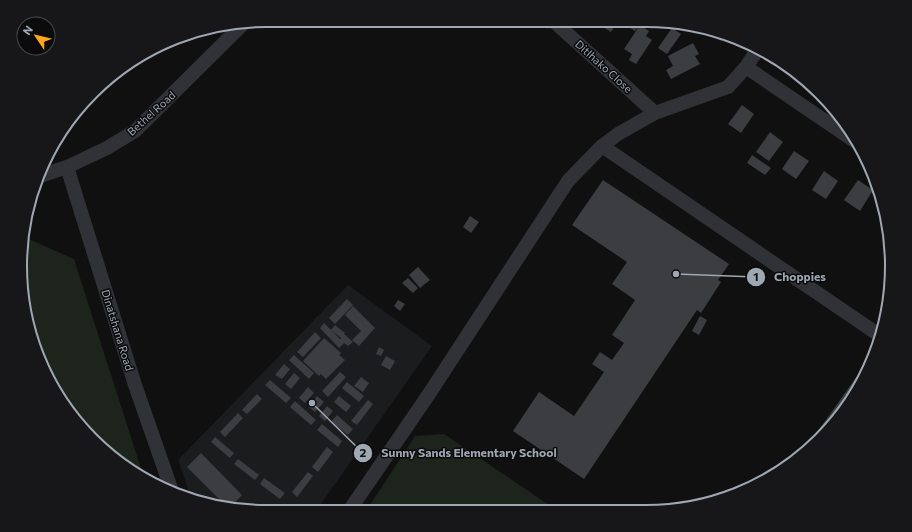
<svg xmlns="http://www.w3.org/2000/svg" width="912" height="532" font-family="Commissioner,sans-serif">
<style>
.built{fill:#1b1c1e}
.green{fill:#1c241c}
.building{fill:#3b3d41}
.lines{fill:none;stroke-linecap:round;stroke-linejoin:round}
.minor{stroke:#303237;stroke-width:14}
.labels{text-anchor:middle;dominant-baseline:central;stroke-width:3;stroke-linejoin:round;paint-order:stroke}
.street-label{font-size:11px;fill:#9fa7b3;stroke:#0b0b0c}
.rim{fill:none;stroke:#9fa7b3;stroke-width:2}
.leader{fill:none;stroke:#9fa7b3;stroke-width:1.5}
.callout-dot{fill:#9fa7b3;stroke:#0b0b0c;stroke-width:1.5}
.mark-label{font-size:12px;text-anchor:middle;font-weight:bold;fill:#111}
.callout-label{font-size:12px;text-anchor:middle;font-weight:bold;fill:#9fa7b3;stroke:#0b0b0c;stroke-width:3;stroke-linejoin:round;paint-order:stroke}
</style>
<rect width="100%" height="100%" fill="#101011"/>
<!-- built -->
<path class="built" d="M348,285L432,346L316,511H250L192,500L178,460Z"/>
<!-- green -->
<path class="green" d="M24,237L74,259L144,478L130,471L71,416L33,345L20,266Z
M444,434L558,511H366L415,436Z"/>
<!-- building -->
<path class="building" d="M595,20H618L611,32L595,22Z
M629,20L633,21H643L635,31L626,25Z
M640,25L649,31L646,36L652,40L636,64L629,60L632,54L624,49Z
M672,28L681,34L667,54L658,48Z
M702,29L725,33H726L721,41L713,35L711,37L701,30Z
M693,43L699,54L695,56L700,64L671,79L666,70L673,66L668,56Z
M742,105L754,114L741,133L728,124Z
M770,132L783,142L769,161L756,152Z
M794,151L809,161L796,179L782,169Z
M752,155L771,168L765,175L747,163Z
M824,171L838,181L826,199L812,190Z
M603,180L729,264L718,280L721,282L701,313L697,310L584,479L513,431L539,392L574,416L604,372L592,364L600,352L612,360L624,343L612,335L635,300L612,284L627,262L572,225Z
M858,180L873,190L860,211L844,200Z
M470,216L479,222L471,233L463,227Z
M418,267L430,280L420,288L409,275Z
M408,278L418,288L413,293L402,283Z
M347,299L353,305L335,324L329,318Z
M398,300L405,304L400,311L394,306Z
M353,306L375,328L359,346L352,340L361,331L345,315Z
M700,316L707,320L699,335L692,331Z
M324,323L344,343L339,348L320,328Z
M335,325L345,333L344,334L353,342L348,346L340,340L341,338L331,330Z
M315,332L321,338L303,357L297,352Z
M324,338L341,353L328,367L339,355L345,360L326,379L321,374L319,376L303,361Z
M379,347L384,350L381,356L376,354Z
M294,355L314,373L309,379L289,360Z
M386,356L395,361L390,370L381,365Z
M867,362L851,402L824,435L818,431Z
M284,364L290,369L282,379L275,375Z
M340,372L346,377L328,397L322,391Z
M294,373L300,378L291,389L285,384Z
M361,377L369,383L363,392L354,386Z
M270,380L291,398L286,403L265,385Z
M347,382L364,396L359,402L342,388Z
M308,387L314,393L305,403L299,398Z
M257,394L262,399L247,414L242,410Z
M317,396L324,402L315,412L309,407Z
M339,396L351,406L346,412L334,402Z
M368,400L373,404L357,425L351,421Z
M295,401L316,420L311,425L290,407Z
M327,406L333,411L325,421L319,416Z
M238,413L243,418L225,437L220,432Z
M337,415L353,429L348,435L331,422Z
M322,424L342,441L338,447L317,430Z
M215,437L234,453L230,458L211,442Z
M327,447L333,452L318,472L312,467Z
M201,453L242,495L230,508L227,507L187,467Z
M238,459L259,475L255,480L234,464Z
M308,472L313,476L297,497L292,492Z
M264,478L285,493L280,499L260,484Z"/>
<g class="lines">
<!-- minor -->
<path class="minor" d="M552,20L559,26L655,113
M746,67L856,142
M602,146L879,335
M67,167L135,385L172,491
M40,176L67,167L107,148L135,131L243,24
M349,511L429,394L568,181L602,146L618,134L655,113L728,87L746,67L758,49"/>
</g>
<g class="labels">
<!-- street labels -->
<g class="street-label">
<text transform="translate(604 66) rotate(42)">Ditlhako Close</text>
<text transform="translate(151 113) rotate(-42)">Bethel Road</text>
<text transform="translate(118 330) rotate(73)">Dinatshana Road</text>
</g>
</g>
<!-- crop -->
<path d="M0 0H912V532H0ZM266 27H646A239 239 0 0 1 885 266V266A239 239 0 0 1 646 505H266A239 239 0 0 1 27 266V266A239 239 0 0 1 266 27Z" fill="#171719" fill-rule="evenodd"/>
<path class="rim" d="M266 27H646A239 239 0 0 1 885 266V266A239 239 0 0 1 646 505H266A239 239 0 0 1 27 266V266A239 239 0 0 1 266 27Z"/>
<!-- callouts -->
<path class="leader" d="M676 274L756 277M312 403L363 453"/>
<g class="callout-dot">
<circle cx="676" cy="274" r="4"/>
<circle cx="312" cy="403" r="4"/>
<circle cx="756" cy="277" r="10"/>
<circle cx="363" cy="453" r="10"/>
</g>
<g class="mark-label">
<text x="756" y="281">1</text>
<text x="363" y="457">2</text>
</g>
<g class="callout-label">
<text x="800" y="281">Choppies</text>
<text x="469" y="457">Sunny Sands Elementary School</text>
</g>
<!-- north arrow -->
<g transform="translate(36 36) rotate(305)"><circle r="19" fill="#0b0b0c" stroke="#46494f"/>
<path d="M0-3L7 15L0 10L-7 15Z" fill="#ffa61a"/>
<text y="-6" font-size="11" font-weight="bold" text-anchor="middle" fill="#9fa7b3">N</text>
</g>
</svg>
